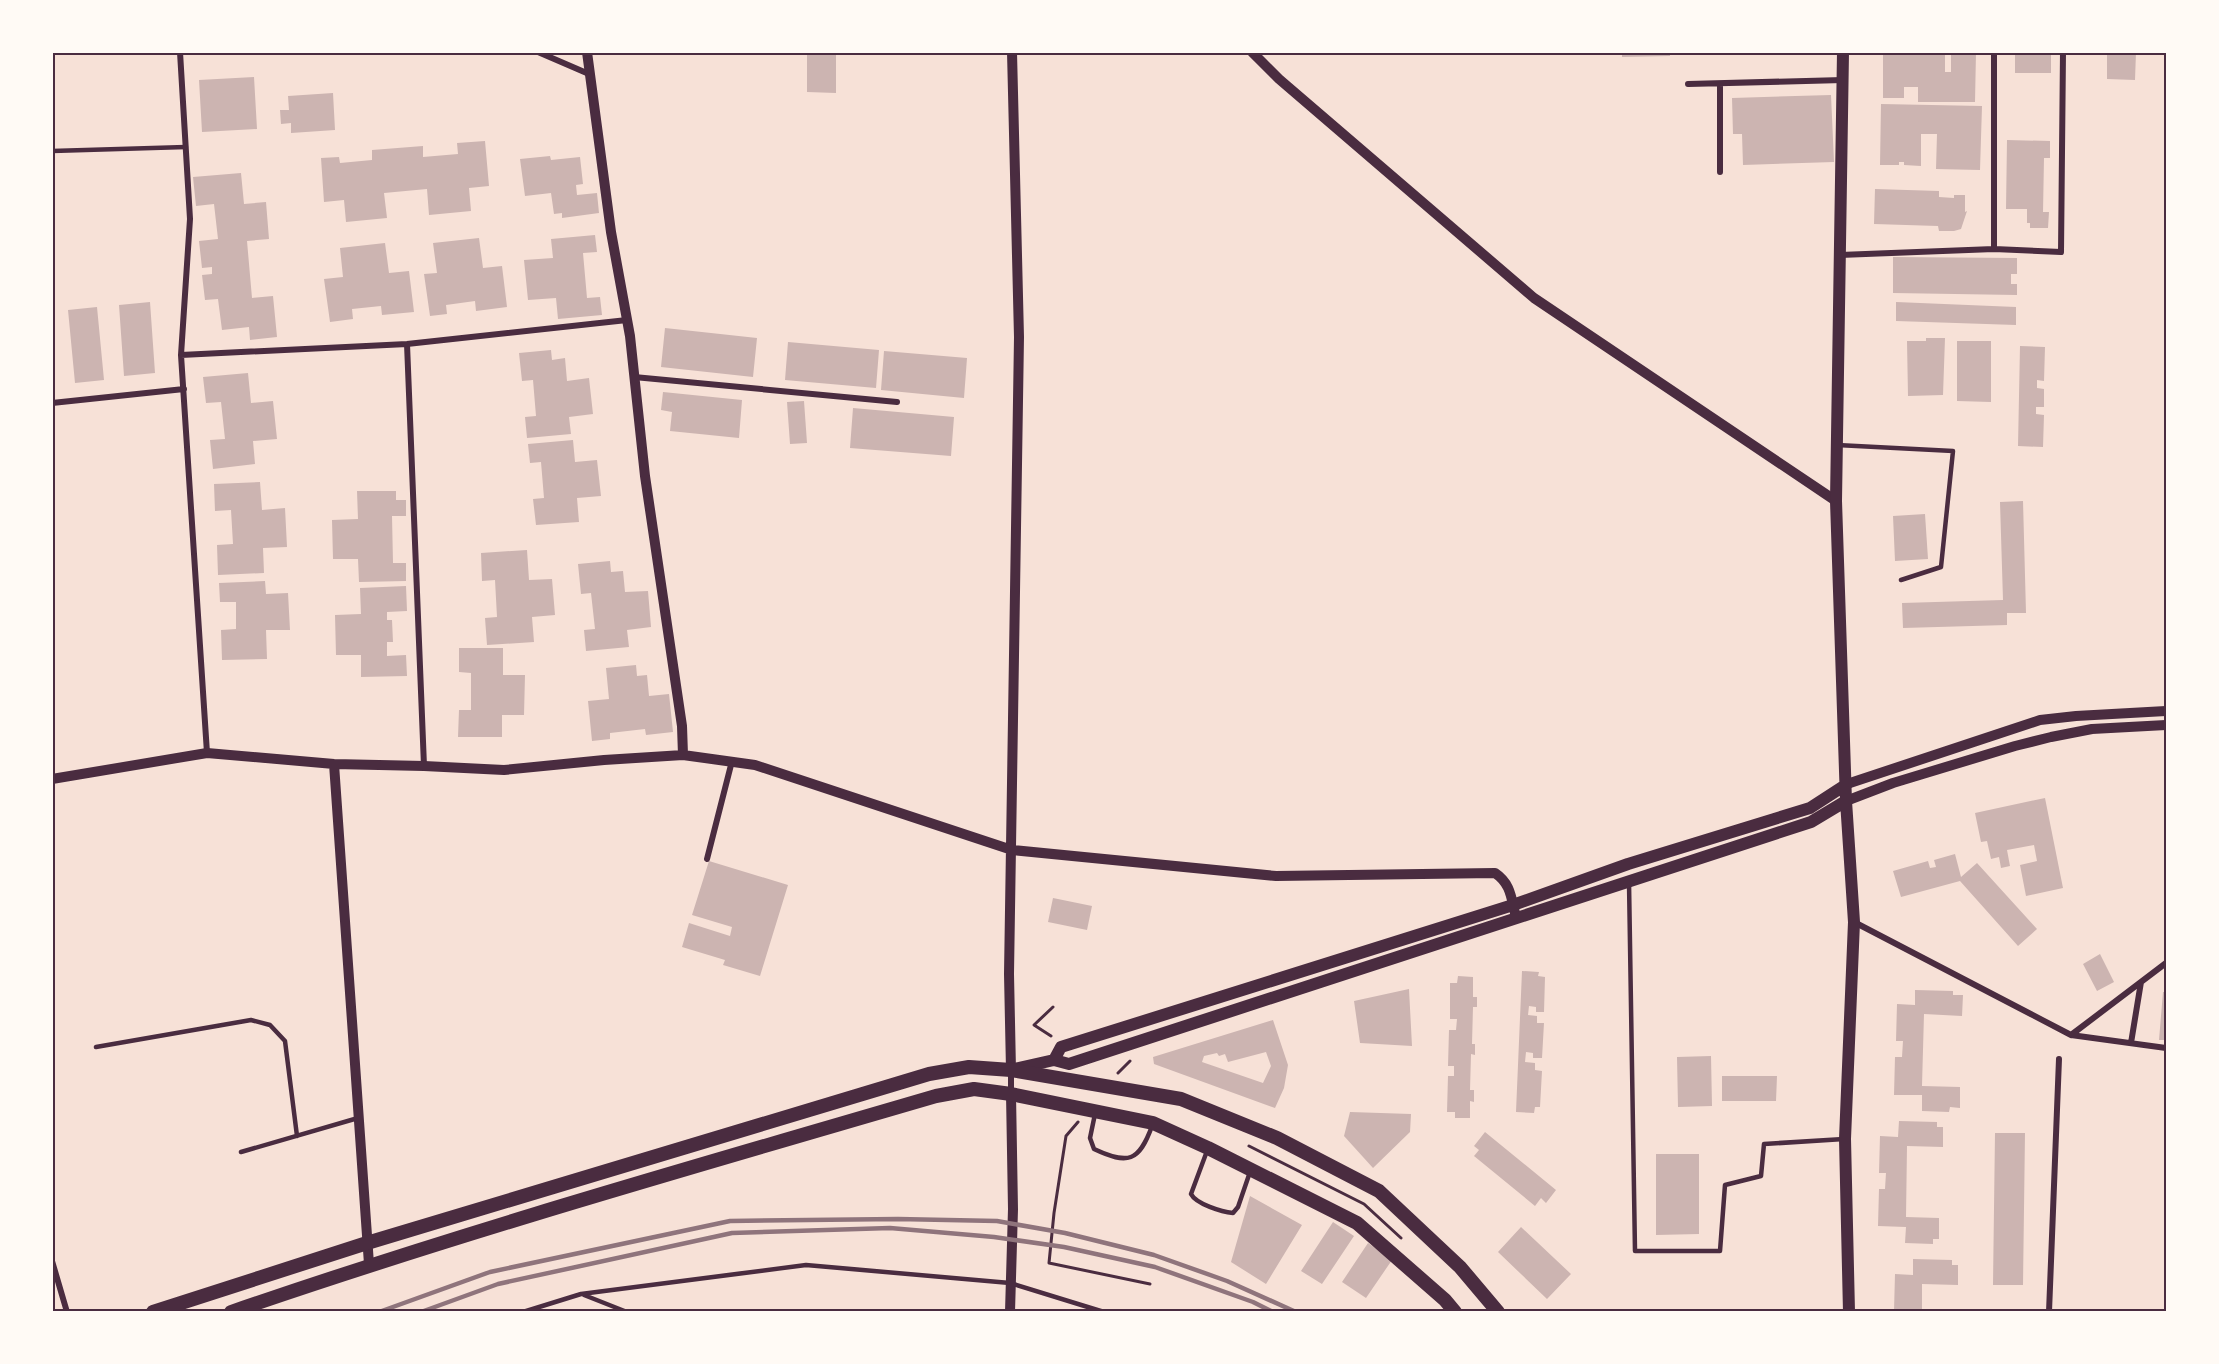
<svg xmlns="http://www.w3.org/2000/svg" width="2219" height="1364" font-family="Ubuntu,sans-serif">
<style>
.building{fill:#ccb4b1;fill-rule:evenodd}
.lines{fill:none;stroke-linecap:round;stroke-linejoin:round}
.path{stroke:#4a2c40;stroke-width:3}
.service{stroke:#4a2c40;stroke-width:4.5}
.minor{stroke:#4a2c40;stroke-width:6}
.tertiary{stroke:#4a2c40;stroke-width:10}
.secondary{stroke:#4a2c40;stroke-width:12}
.primary{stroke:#4a2c40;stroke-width:14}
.rail{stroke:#8f747c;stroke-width:4.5}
.neatline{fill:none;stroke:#4a2c40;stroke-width:2}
</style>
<rect width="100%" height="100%" fill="#f7e1d7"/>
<!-- building -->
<path class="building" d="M807,52H836V93L807,92Z
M1622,52H1670V56L1622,57Z
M1701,52H1738V54L1701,55Z
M1883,52H1945V72H1951V52H1976L1975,102H1918V87H1904V98H1883Z
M2015,52H2051V73H2015Z
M2107,52H2136L2135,80L2107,79Z
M254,77L257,129L202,132L199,80Z
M333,93L335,130L291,133V123L281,124L280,110H289L288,96Z
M1831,95L1834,162L1743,165L1742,134H1733L1732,98Z
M1881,104L1982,106L1980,170L1936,169L1937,134H1921V166L1904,165V162H1899V165H1880Z
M2007,140L2050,141V158H2044L2043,212H2049L2048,228H2030V223H2027V209H2006Z
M485,141L489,186L469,188L471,211L429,215L427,189L384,193L387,218L346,222L344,200L324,202L321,158L339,157L340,163L372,160V150L423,146V157L458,154L457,143Z
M550,156L551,160L580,157L583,184L576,185L577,195L597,193L599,213L562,218V213L554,214L551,193L525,196L520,159Z
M241,173L244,204L266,202L269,239L247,241L252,298L273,296L277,337L250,340L249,327L222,330L218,299L205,300L202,275L212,274V267L202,268L199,241L218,239L214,204L196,206L193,177Z
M1875,189L1939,191V197L1954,198V195H1965V212L1967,211L1961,229L1954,231H1939L1938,226L1874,224Z
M595,235L597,252L583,253L587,298L600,297L602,315L558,319L556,298L528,300L524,260L553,258L551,239Z
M479,238L483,268L502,266L507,307L476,311L475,301L446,305L447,314L430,316L424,274L437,273L433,243Z
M385,243L389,273L409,271L414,312L382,315L381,306L352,309L353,319L330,322L324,279L343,277L340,248Z
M1893,257L2017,258V274H2011V284H2017V295L1893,293Z
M150,302L155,373L124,376L119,305Z
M1896,302L2016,307V325L1896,321Z
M97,307L104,380L75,383L68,310Z
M665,328L757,338L753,377L661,367Z
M1926,338H1945L1943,395L1908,396L1907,341H1926Z
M1957,341H1991V402L1957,401Z
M788,342L879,350L876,388L785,380Z
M2020,346L2045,347L2044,381L2037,380V388L2044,389V407H2036V414L2044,415L2043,447L2018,446Z
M551,350L552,360L565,358L567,381L589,378L593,414L569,417L571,434L527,438L525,417L536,416L533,380L522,381L519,353Z
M884,351L967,358L964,398L881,390Z
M248,373L251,403L273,401L277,439L253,441L255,464L213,469L210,440L225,439L221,402L206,403L203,377Z
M663,392L742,400L739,438L670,431L672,412L661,410Z
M804,401L807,443L790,444L787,402Z
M853,408L954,417L951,456L850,448Z
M573,440L575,462L597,460L601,496L577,498L579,522L536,525L533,499L544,498L541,462L530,463L528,444Z
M260,482L262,510L285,508L287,547L263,548L264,573L218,575L217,545L233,544L231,510L215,511L214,484Z
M357,491H396V500H406V516H392L393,563H406V581L359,582L358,559H333L332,520L358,519Z
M2023,501L2026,613H2007V625L1903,628L1902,603L2003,600L2000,502Z
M1925,514L1928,559L1895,561L1893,516Z
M527,550L529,580L552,579L555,615L532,617L534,642L487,645L485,618L497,617L495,580L482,581L481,553Z
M610,561L611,572L623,571L625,592L648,591L651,627L627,630L629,647L586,651L584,630L595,629L591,593L581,594L578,564Z
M265,581L266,594L288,593L290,630H266L267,659L222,660L221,630L236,629V602H220L219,583Z
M406,586L407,611L387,612V620H392L393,642H387V656L406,655L407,676L361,677V655H336L335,615L361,614L360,588Z
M459,648H503V675H525L524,715H502V737H458L459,710H471V673L459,672Z
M636,665L637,676L647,675L649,696L669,694L673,732L646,735L645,729L610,733V739L592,741L588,701L609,699L606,668Z
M2045,798L2063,888L2026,896L2020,865L2037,861L2034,845L2007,850L2010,866L2001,868L1999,857L1991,859L1987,841L1981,842L1975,813Z
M1955,854L1961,877L1977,863L2037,929L2018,946L1960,881L1901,897L1893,871L1928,861L1930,868L1936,867L1934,860Z
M709,861L788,885L760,976L723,965L725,960L682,947L689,923L730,936L732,927L692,915Z
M1053,898L1092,906L1087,930L1048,922Z
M2100,954L2114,982L2097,991L2083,964Z
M1522,971L1539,972L1538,976L1545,977L1544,1012H1536V1007L1529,1006L1528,1015L1537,1016V1023H1544L1542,1058H1533V1053L1526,1052L1525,1062L1535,1063V1070L1542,1071L1540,1107H1535L1534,1113L1516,1112Z
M1458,976L1473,977V997H1477V1007H1473L1472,1044H1475V1055L1471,1054L1470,1090H1474V1102L1470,1101V1118H1455V1112H1447L1448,1076H1454V1066H1448L1449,1030H1456L1457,1019H1450V983H1457Z
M1409,989L1412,1046L1360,1043L1354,1001Z
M1915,990L1953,991V995H1963L1962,1016L1924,1014L1922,1086L1960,1087V1108L1950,1107L1949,1112L1922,1111V1095H1894L1895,1057H1902L1903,1041H1896L1897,1004L1915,1005Z
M2163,992H2166V1040H2159Z
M1273,1020L1288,1065L1284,1088L1275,1108L1154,1064L1153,1057ZM1266,1052L1271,1066L1263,1083L1202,1062L1204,1056L1217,1053L1219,1056L1225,1054L1228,1062Z
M1711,1056L1712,1106L1678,1107L1677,1057Z
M1722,1076H1777L1776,1101H1722Z
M1350,1112L1411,1114L1410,1132L1373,1168L1344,1136Z
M1899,1121L1937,1122V1127H1943V1147L1907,1146L1906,1217L1939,1218V1239H1933V1244L1905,1243L1906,1227L1878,1226L1879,1189H1885L1886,1173H1879L1880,1136L1898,1137Z
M1485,1132L1556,1190L1546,1203L1541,1198L1535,1206L1474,1156L1479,1150L1474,1146Z
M1995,1133H2025L2023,1285H1993Z
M1656,1154H1699V1234L1656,1235Z
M1250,1196L1302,1225L1266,1284L1231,1262Z
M1333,1222L1354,1236L1322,1284L1301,1271Z
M1521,1227L1571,1274L1547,1299L1498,1252Z
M1368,1243L1392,1260L1366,1298L1342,1282Z
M1913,1259L1952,1260V1265H1958V1285L1922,1284V1312L1894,1311L1895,1274L1913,1275Z"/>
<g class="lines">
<!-- path -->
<path class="path" d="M1051,1036L1034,1025L1053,1007
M1118,1073L1130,1061
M1078,1122L1066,1136L1054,1213L1049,1263L1150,1284
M1249,1146L1364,1204L1401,1238"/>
<!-- service -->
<path class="service" d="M52,151L186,147
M1837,445L1953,451L1941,567L1901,580
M1629,882L1635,1251H1720L1725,1185L1761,1176L1764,1144L1844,1139
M96,1047L251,1020L270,1025L285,1041L297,1136
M1095,1114L1090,1138L1094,1149C1128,1165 1139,1162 1152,1126
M1207,1151L1191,1194C1196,1204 1222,1212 1233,1213L1238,1207L1250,1172
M241,1152L358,1118
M584,1295L627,1312
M523,1312L581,1294L806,1265L1010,1283L1104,1312"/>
<!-- minor -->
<path class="minor" d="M180,52L190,219L181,355L207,753
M538,52L589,74
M1994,52V249
M1688,84L1843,80
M1720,85V172
M1840,255L1994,249L2061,252L2063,52
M407,344L424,766
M181,355L407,344L627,320
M634,377L897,402
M52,403L184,389
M707,859L732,761
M1854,922L2071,1035L2166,1048
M2071,1035L2166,963
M2131,1043L2141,982
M1011,1070V1093
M52,1261L67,1312
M2049,1312L2059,1059"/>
<!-- tertiary -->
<path class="tertiary" d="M587,52L611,232L630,336L645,476L682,726L683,755
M1252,52L1279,79L1534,298L1836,501
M334,764L369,1264
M52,779L207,753L334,764L424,766L504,770L604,760L683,755L755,765L1012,850L1276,876L1495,873C1510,883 1511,896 1515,913
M1847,784L2040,720L2076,716L2166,711
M1846,801L1893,783L2015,746L2051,737L2092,729L2166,725
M1011,1070L1009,974L1019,337L1012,52
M1010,1312L1013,1209L1011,1094"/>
<!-- secondary -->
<path class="secondary" d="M1843,52L1836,501L1846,801L1854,922L1845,1139L1849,1312
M1054,1060L1061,1047L1513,905L1628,864L1810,808L1847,784
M1014,1069L1054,1060L1069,1064L1811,822L1846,801"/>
<!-- primary -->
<path class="primary" d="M153,1312L367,1243L929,1074L969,1067L1011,1070L1181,1099L1277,1138L1379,1191L1460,1267L1498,1312
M231,1312C463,1232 700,1165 936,1096L974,1089L1011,1094L1153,1123L1208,1148L1357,1223L1445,1300L1455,1312"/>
<!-- rail -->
<path class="rail" d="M379,1312L490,1272L730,1221L898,1219L997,1221L1065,1233L1154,1255L1227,1281L1296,1312
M421,1312L498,1284L732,1233L890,1228L994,1237L1064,1247L1155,1267L1253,1302L1273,1312"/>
</g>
<!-- border -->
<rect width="2219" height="1364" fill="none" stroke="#fffaf5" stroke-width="108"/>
<rect x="54" y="54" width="2111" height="1256" class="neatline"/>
</svg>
